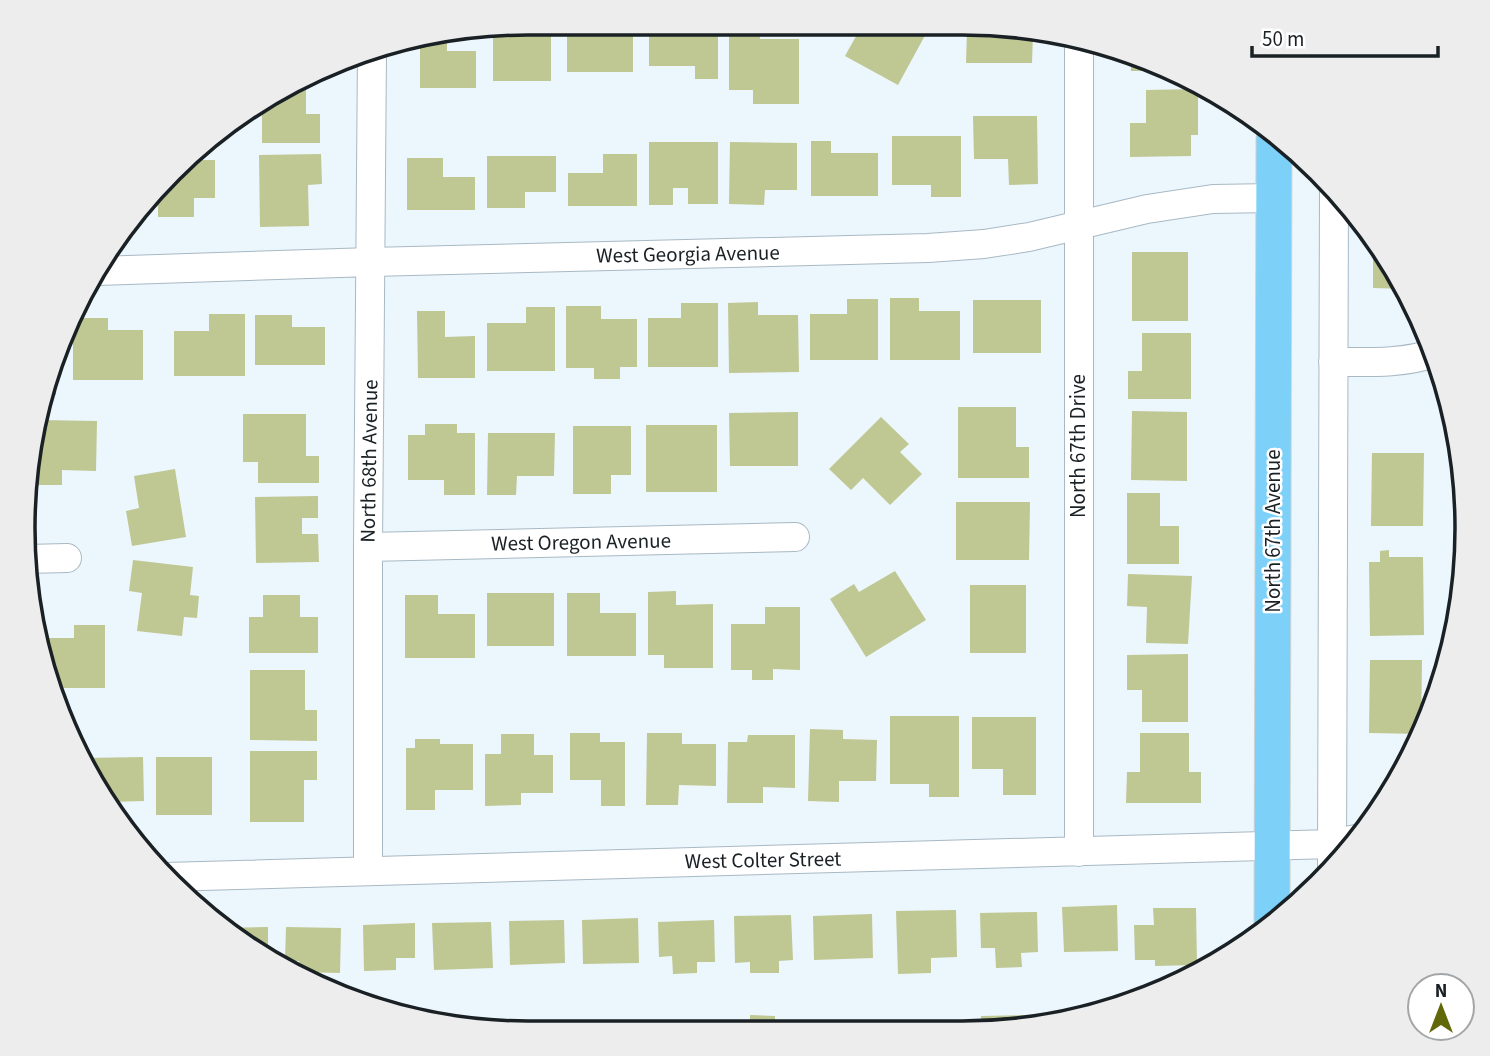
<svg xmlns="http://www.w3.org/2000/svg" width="1490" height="1056" font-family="'Source Sans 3',sans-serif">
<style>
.building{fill:#bfc793}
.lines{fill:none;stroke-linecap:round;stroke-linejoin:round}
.minor-casing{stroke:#a8b9c4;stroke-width:30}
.major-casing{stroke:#d1d3d3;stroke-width:37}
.minor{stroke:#fff;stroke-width:28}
.major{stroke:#7dd0f8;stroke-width:35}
.labels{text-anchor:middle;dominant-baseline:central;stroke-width:5;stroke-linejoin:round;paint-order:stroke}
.street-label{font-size:21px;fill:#1a2125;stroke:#fff}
.rim{fill:none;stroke:#1a2125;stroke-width:3.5}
</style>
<rect width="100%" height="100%" fill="#ecf6fd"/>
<!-- building -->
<path class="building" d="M528,23H551V81H493V27Z
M567,23L633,25V72H567Z
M649,25L718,26V79H695V66H649Z
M729,27H760V39H799V104H753V90H729Z
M860,29L904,30H928L898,85L845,56Z
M967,31L1018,32V34H1033L1032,63H966Z
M447,34V51H476V88H420V37Z
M1131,59L1162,71H1131Z
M306,81V114H320V143H262V101Z
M1198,89V135H1191V156L1130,157V123H1146V90Z
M973,116H1037L1038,184L1009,185L1008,159H974Z
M892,136H961V197H931V185H892Z
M811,141H831V153H878V196H811Z
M649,142H718V204H688V188H673V205H649Z
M730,142L797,143V190H765L764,205L729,204Z
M321,154L322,184L308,185L309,226L260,227L259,155Z
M603,154H637V206H568V173H603Z
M487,156H556V192H525V208H487Z
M407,158H443V177H475V210H407Z
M188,160H215V198H194V217H158V186Z
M1373,239L1400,276L1406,289L1373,288Z
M1132,252H1188V321H1132Z
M890,298H919V311H960V360H890Z
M847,299H878V360H810V314H847Z
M973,300H1041V353H973Z
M758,302V315H798L799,372L729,373L728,303Z
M681,303H718V367H648V318H681Z
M566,306H601V319H637V367H620V379H594V368H566Z
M526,307H555V371H487V323H526Z
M417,311H445V337L475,336V378H418Z
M209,314H245V376H174V331H209Z
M255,315H292V327H325V365H255Z
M73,318H108V330H143V380H73Z
M1142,333H1191V399H1128V371H1142Z
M55,370L56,395H47L48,393Z
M1448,396L1457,436H1455L1440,400Z
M958,407H1016V447H1029V478H958Z
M1132,411L1187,412V481L1131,480Z
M798,412V466H730L729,413Z
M243,414H306V456H319V483H258V462H243Z
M881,417L909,444L900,452L922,474L890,505L863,478L851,490L829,469Z
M40,420L97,421L96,471L62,470V485H27V462Z
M425,424H457V433H475V495H444V480H408V435H425Z
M646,425H717V492H646Z
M573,426H631V475H611V494H573Z
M488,433H555L554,476H517L516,495H487Z
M1372,453H1424L1423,526H1371Z
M175,469L186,537L132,546L126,511L139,508L134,476Z
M1127,493H1160V526H1179V564H1127Z
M318,496V518H302V534H318L319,562L256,563L255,497Z
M956,502H1030L1029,560H956Z
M1389,550V557H1423L1424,635L1370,636L1369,562H1380V551Z
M133,560L193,567L190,595L199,596L197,618L184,617L182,636L137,631L142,593L129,591Z
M895,571L926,620L866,657L830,599L854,584L859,592Z
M1128,574L1192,576L1188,644L1146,643L1147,607L1127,606Z
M970,585H1026V653H970Z
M676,591V605L713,604V668H664V655H648V592Z
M487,593H554V646H487Z
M567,593H600V613H636V656H567Z
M263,595H300V617H318V653H249V617H263Z
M405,595H438V614H475V658H405Z
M765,607H800V670L773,669V680H752V670H731V624H765Z
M74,625H105V688H52L39,638H74Z
M1188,654V722H1142V690H1127V655Z
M1370,660H1422L1421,734L1369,733Z
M250,670H305V710H317V741L250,740Z
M890,716H959V797H929V784H890Z
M972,717H1036V795H1003V769H972Z
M810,729L843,730V739L877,740L876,781H839V802L808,801Z
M570,733H600V742H625V806H601V780H570Z
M647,733H682V744H716V786L679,785L678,805H646Z
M1140,733H1189V772H1201V803H1126L1127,772H1140Z
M501,734H534V755H553V793H521V805L485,806V754H501Z
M748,735H795V788L763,787V803H727L728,742H747Z
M415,739H440V744H473V790H435V810H406V748H415Z
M250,751H317V780H304V822H250Z
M143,757L144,801L111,802L84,758Z
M156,757H212V815H156Z
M1117,905L1118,951L1064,952L1062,907Z
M1153,908H1196L1197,965L1155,966V960H1135L1134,925H1154Z
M956,910L957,957L931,958V973L898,974L896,911Z
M1037,912L1038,952L1021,953L1022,967L996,968L995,948H981L980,913Z
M872,914L873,958L814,960L813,916Z
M791,915L793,960L779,961V973H750V962L735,963L734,916Z
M638,918L639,963L583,964L582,920Z
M564,920L565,963L510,965L509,921Z
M714,920L715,962H697V973L673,974L672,956L659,957L658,922Z
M491,922L493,968L434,970L432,923Z
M415,923V958H396V970L364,971L363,925Z
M268,927V959L219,928Z
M286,927L341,928L340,973L299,972V961H285Z
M750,1015L775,1016V1030L750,1031Z
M1028,1015V1026L1035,1027L1028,1029H982L981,1016Z
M881,1022V1030H838V1023Z
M699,1023H720L721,1031H672V1025H699Z
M496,1024L497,1032L459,1026V1025Z"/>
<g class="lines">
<defs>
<path id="minor" d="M97,271L371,262L928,248L984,244L1029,237L1147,209L1213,199L1273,198
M1333,362C1367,362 1402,364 1435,353
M368,547L795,537
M27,559L67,558
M1079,852V39
M1332,868L1334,189
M368,870V547L372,51
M165,877L1332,844L1361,838"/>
<path id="major" d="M1272,922L1274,139"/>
</defs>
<!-- minor casing -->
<use href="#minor" class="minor-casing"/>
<!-- major casing -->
<use href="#major" class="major-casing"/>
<!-- minor -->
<use href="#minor" class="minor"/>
<!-- major -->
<use href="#major" class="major"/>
</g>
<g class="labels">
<!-- street labels -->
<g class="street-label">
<text transform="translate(688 254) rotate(-1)">West Georgia Avenue</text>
<text transform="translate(1078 446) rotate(-90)">North 67th Drive</text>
<text transform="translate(369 461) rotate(-89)">North 68th Avenue</text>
<text transform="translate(1273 531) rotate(-90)">North 67th Avenue</text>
<text transform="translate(581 542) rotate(-1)">West Oregon Avenue</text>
<text transform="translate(763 860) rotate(-1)">West Colter Street</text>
</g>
</g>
<!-- crop -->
<path d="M0 0H1490V1056H0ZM528 35H962A493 493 0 0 1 1455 528V528A493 493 0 0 1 962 1021H528A493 493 0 0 1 35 528V528A493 493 0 0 1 528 35Z" fill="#ededee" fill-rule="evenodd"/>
<path class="rim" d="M528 35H962A493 493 0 0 1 1455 528V528A493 493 0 0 1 962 1021H528A493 493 0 0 1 35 528V528A493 493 0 0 1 528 35Z"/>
<!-- north arrow -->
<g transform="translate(1441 1007)"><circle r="33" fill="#ffffff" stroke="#a3a6a8" stroke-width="2"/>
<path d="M0-5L12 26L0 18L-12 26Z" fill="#606809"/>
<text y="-10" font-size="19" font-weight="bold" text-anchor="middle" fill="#1a2125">N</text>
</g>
<!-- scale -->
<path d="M1252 46v10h186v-10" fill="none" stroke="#1a2125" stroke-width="3.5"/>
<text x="1262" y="46" font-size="21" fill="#1a2125" stroke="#ffffff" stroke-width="5" paint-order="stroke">50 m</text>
</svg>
